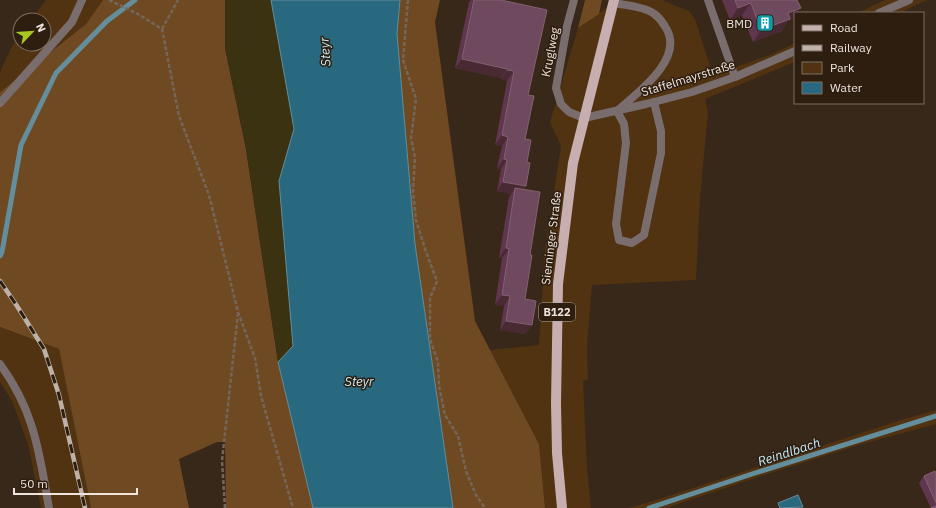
<svg xmlns="http://www.w3.org/2000/svg" width="936" height="508" font-family="'IBM Plex Sans',sans-serif">
<style>
.green{fill:#513211}
.forest{fill:#6f4922}
.sand{fill:#3b3212}
.water{fill:#286980;stroke:#648e9c}
.lines{fill:none;stroke-linecap:round;stroke-linejoin:round}
.stream{stroke:#648e9c;stroke-width:5}
.path{stroke:#74675a;stroke-width:2.5;stroke-dasharray:4 2;stroke-linecap:butt}
.lane{stroke:#796d6e;stroke-width:8}
.street{stroke:#796d6e;stroke-width:8}
.primary{stroke:#c7afb0;stroke-width:10}
.rail-casing{stroke:#bdb2a7;stroke-width:4.5}
.rail{stroke:#2d1e10;stroke-width:3;stroke-dasharray:9;stroke-linecap:butt}
.wall{fill:#60364e}
.shaded-wall{fill:#492932}
.building{fill:#6f495d;stroke:#836171}
.labels{text-anchor:middle;dominant-baseline:central;stroke-width:3;stroke-linejoin:round;paint-order:stroke}
.shield{fill:#2d1e10;stroke:#b5a99f;stroke-width:1}
.shield-label{font-size:11px;font-weight:bold;fill:#efe5dc}
.poi-label{font-size:12px;fill:#efe5dc;stroke:#2d1e10;text-anchor:end}
.street-label{font-size:12px;fill:#efe5dc;stroke:#2d1e10}
.water-label{font-size:13px;font-style:italic;fill:#c7ebf9;stroke:#2d1e10}
</style>
<rect width="100%" height="100%" fill="#372819"/>
<!-- green -->
<path class="green" d="M46,0H103L86,24L0,92V72L11,48L20,36V44H44V20H31Z
M618,0H664V1L689,11L695,19L713,75L770,55L795,43V62L705,99L708,113L700,198L696,280L592,285L587,346L588,379L583,381L587,469L591,508H545L539,444L490,350L539,345L545,250L561,146L550,122L578,28Z
M885,0H927L899,13H857Z
M0,327L59,349L91,508H41L28,444L12,401L0,382Z
M936,410V424L862,444L758,477L666,508H628L653,501L904,419Z"/>
<!-- forest -->
<path class="forest" d="M103,0H225V48L246,149L278,362L313,508H226L225,442H217L179,459L189,508H91L59,349L0,327V92L86,24Z
M400,0H440L435,22L475,321L539,444L545,508H453L415,244L397,34Z
M585,0H602L599,14L578,28Z"/>
<!-- sand -->
<path class="sand" d="M225,0H271L294,129L279,181L293,346L278,362L246,149L225,48Z"/>
<!-- water -->
<path class="water" d="M271,0H400L397,34L415,244L453,508H313L278,362L293,346L279,181L294,129Z
M798,495L803,507L780,508L778,503Z"/>
<g class="lines">
<!-- stream -->
<path class="stream" d="M0,256L2,252L21,145L56,73L107,21L135,0
M649,508L752,474L936,416"/>
<!-- path -->
<path class="path" d="M109,0L138,14L162,29L179,116L209,195L238,312L255,358L261,396L293,508
M408,0L403,60L416,99L411,138L415,158L413,191L416,220L426,252L437,281L430,298V339L438,362L439,386L445,415L458,436L466,471L476,495L485,508
M162,29L178,0
M225,508L222,461L238,313"/>
<!-- lane -->
<path class="lane" d="M708,0L735,77
M614,3C624,5 637,6 647,10C656,13 661,20 666,28C685,59 637,93 617,111L624,124L626,143L616,224L619,240L632,243L644,235L661,153V131L654,102"/>
<!-- street -->
<path class="street" d="M574,0L567,26L556,88L561,104L569,112L584,118L646,104L692,92L735,77L795,51
M879,13L909,0
M0,103L72,22L82,0
M0,364C13,382 24,402 31,424C40,451 44,480 49,508"/>
<!-- primary -->
<path class="primary" d="M562,508L557,453L556,403L558,284L573,163L614,0"/>
<defs>
<path id="rail" d="M0,281L17,306L44,349L59,395L85,508"/>
</defs>
<!-- rail casing -->
<use href="#rail" class="rail-casing"/>
<!-- rail -->
<use href="#rail" class="rail"/>
</g>
<!-- wall -->
<path class="wall" d="M471,0H501L528,95L525,139L527,162L526,186L523,189L530,255L525,299L532,325L525,334L500,330L504,306L495,305L502,258H499L509,197L511,194L497,191L501,169L497,168L502,146L495,145L507,81L501,79V78L455,68L469,2Z
M722,0H797L795,16L792,20L788,21L782,31L753,42L742,15L730,20Z
M936,473V508H931L919,483L924,476Z"/>
<!-- shaded-wall -->
<path class="shaded-wall" d="M751,3L742,15L730,20L738,8Z
M801,8L797,13H795V16L792,20L788,21L782,31L753,42L761,30L788,13Z
M462,59L507,69L501,78L455,68Z
M507,70L514,71L507,81L501,79Z
M502,135L508,137L502,146L495,145Z
M504,159L507,160L501,169L497,168Z
M503,182L526,186L519,195L515,188L511,194L497,191Z
M506,248L509,249L502,258H499Z
M502,295L510,296L504,306L495,305Z
M506,321L532,325L525,334L500,330Z"/>
<!-- building -->
<path class="building" d="M474,0H501L547,10L528,95L534,96L525,139L531,140L527,162L530,163L526,186L503,182L507,160L504,159L508,137L502,135L514,71L507,70V69L462,59Z
M735,0H797L801,8L788,13L790,19L761,30L751,3L738,8Z
M515,188L540,192L530,255H532L525,299L536,301L532,325L506,321L510,296L502,295L509,249L506,248Z
M935,471L936,473V503L924,476Z
M936,506V508H931Z"/>
<!-- icons -->
<defs>
<symbol id="building-square" viewBox="-11 -11 22 22"><rect x="-9" y="-9" width="18" height="18" rx="4" fill="#0f9aa8" stroke="#2d1e10"/><path d="M-4-6H4V6H1V3H-1V6H-4ZM-2.5-4.3h1.7v1.8h-1.7ZM.8-4.3h1.7v1.8H.8ZM-2.5-1h1.7V.8h-1.7ZM.8-1h1.7V.8H.8Z" fill="#fff"/></symbol>
</defs>
<g fill-rule="evenodd">
<use href="#building-square" x="755" y="13" width="20" height="20"/>
</g>
<g class="labels">
<!-- shield labels -->
<rect class="shield" x="539" y="303" width="36" height="18" rx="3"/>
<g class="shield-label">
<text x="557" y="312">B122</text>
</g>
<!-- poi labels -->
<g class="poi-label">
<text x="752" y="23">BMD</text>
</g>
<!-- street labels -->
<g class="street-label">
<text transform="translate(550 52) rotate(-79)">Kruglweg</text>
<text transform="translate(688 78) rotate(-17)">Staffelmayrstraße</text>
<text transform="translate(551 238) rotate(-83)">Sierninger Straße</text>
</g>
<!-- water labels -->
<g class="water-label">
<text transform="translate(325 52) rotate(-94)">Steyr</text>
<text x="359" y="381">Steyr</text>
<text transform="translate(789 452) rotate(-18)">Reindlbach</text>
</g>
</g>
<!-- legend -->
<rect x="794" y="12" width="130" height="92" fill="#2d1e10" stroke="#7b6e62"/>
<rect x="802" y="25" width="20" height="6" fill="#c7afb0" stroke="#7b6e62"/>
<text x="830" y="32" font-size="12" fill="#efe5dc">Road</text>
<rect x="802" y="45" width="20" height="6" fill="#bdb2a7" stroke="#7b6e62"/>
<text x="830" y="52" font-size="12" fill="#efe5dc">Railway</text>
<rect x="802" y="62" width="20" height="12" fill="#513211" stroke="#7b6e62"/>
<text x="830" y="72" font-size="12" fill="#efe5dc">Park</text>
<rect x="802" y="82" width="20" height="12" fill="#286980" stroke="#7b6e62"/>
<text x="830" y="92" font-size="12" fill="#efe5dc">Water</text>
<!-- north arrow -->
<g transform="translate(32 32) rotate(65)"><circle r="19" fill="#2d1e10" stroke="#7b6e62"/>
<path d="M0-3L7 15L0 10L-7 15Z" fill="#a6c820"/>
<text y="-6" font-size="11" font-weight="bold" text-anchor="middle" fill="#efe5dc">N</text>
</g>
<!-- scale -->
<path d="M14 488v6h123v-6" fill="none" stroke="#efe5dc" stroke-width="2"/>
<text x="20" y="488" font-size="12" fill="#efe5dc" stroke="#2d1e10" stroke-width="3" paint-order="stroke">50 m</text>
</svg>
